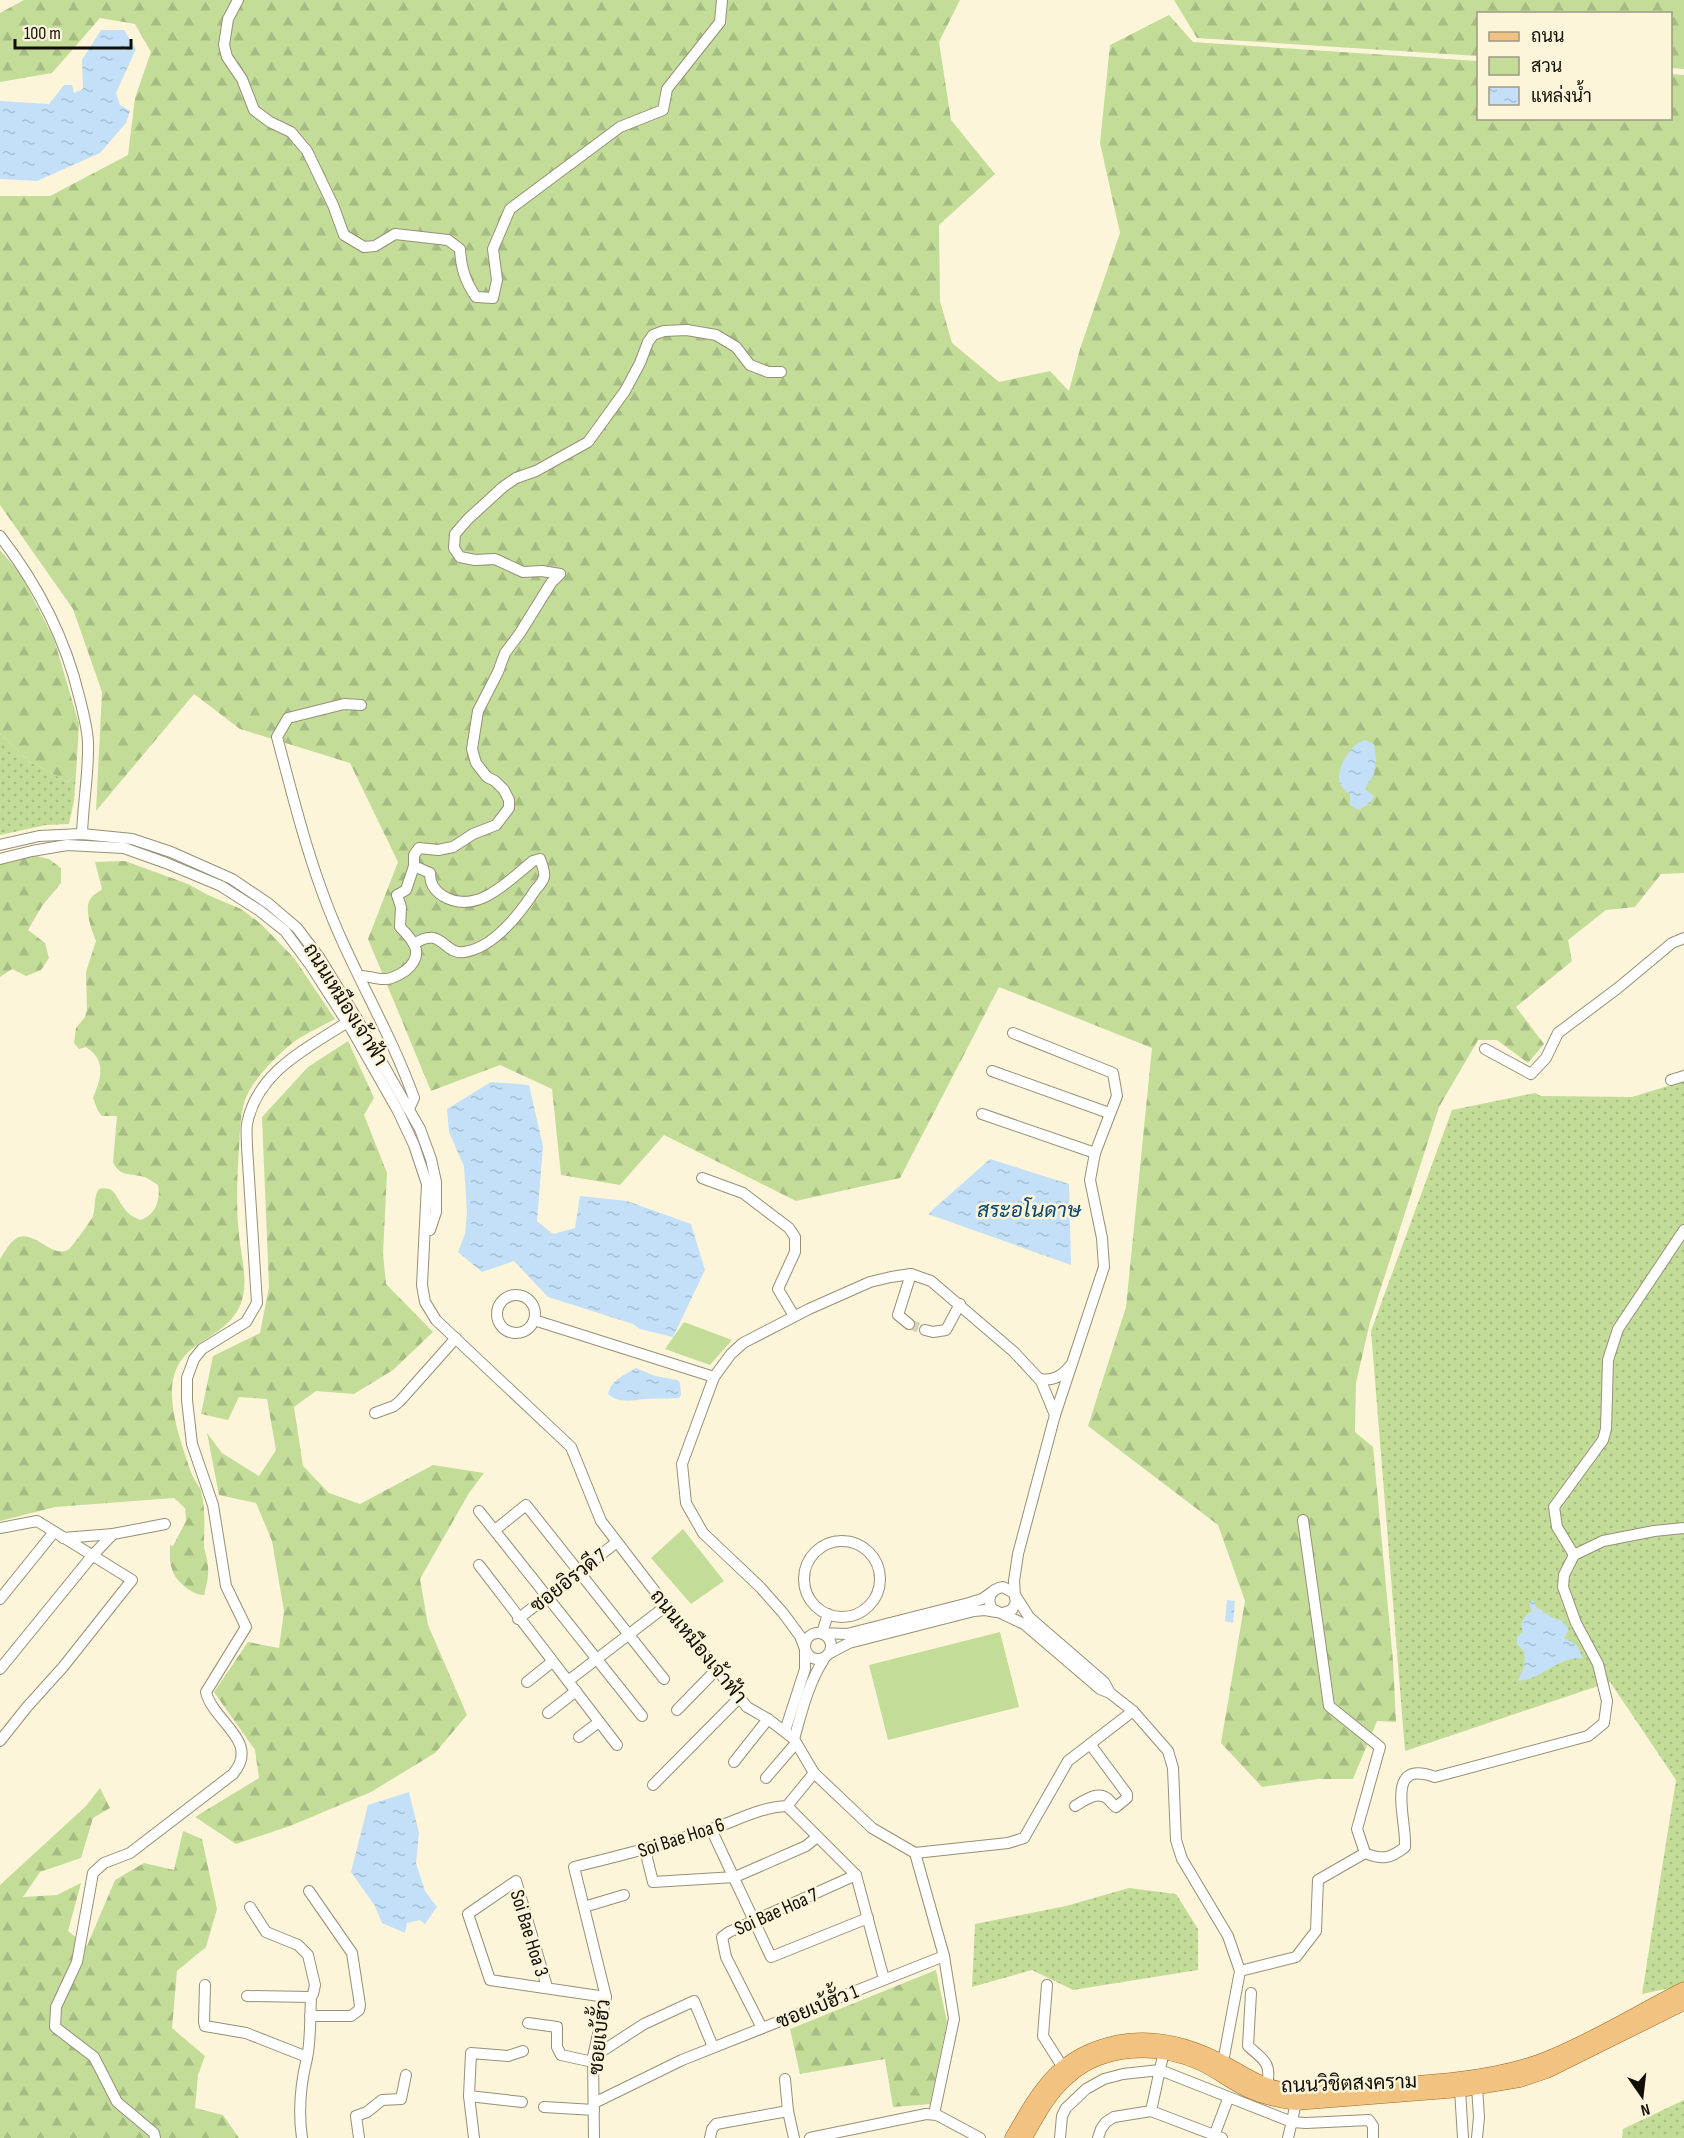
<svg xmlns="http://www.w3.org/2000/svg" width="1684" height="2138" font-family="'Sofia Sans Condensed',Sarabun,sans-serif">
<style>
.green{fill:url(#green-dots)}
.forest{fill:url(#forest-firs)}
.pitch{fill:#c3dd98}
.water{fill:url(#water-ripples)}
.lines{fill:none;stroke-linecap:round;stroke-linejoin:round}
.minor-tunnel{stroke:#d9d2ba;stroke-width:10;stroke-dasharray:10 5;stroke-linecap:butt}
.minor-casing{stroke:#969077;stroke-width:12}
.major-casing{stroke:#9e681f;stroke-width:15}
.minor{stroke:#fff;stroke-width:10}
.major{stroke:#f2c281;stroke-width:14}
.labels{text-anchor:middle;stroke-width:5;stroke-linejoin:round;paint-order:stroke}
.street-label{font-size:20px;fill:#100e06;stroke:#fcf5da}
.water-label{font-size:21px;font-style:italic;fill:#08456b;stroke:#fcf5da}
</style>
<defs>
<pattern id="green-dots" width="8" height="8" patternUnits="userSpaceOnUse" patternTransform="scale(1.5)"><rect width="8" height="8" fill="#c3dd98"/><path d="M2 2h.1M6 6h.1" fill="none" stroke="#a6bc82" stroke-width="1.8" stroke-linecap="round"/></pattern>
<pattern id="forest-firs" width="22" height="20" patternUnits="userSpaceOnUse" patternTransform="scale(1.5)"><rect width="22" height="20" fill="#c3dd98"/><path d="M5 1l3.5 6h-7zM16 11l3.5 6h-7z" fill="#a6bc82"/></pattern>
<pattern id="water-ripples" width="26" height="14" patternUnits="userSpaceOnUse" patternTransform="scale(1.5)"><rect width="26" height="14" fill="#c3e0f8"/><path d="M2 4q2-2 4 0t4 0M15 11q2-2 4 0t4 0" fill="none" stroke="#a6bfd3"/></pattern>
</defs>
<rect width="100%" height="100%" fill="#fcf5da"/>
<g class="green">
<polygon points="0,733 28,761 68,782 76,774 74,801 69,824 46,825 0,835"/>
<polygon points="1684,1081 1684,1985 1642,1994 1676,1780 1610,1682 1405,1751 1371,1331 1452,1110 1535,1093 1541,1096 1632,1097"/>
<polygon points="1129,1888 1176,1894 1198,1929 1198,1970 1073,1990 1032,1970 972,1987 975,1924 1066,1906"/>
<polygon points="1684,2100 1684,2138 1622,2138 1623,2129"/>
</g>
<g class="forest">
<polygon points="24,0 960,0 939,42 951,120 995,174 939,225 940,301 952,343 999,382 1050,371 1069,391 1080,349 1120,233 1100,143 1110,45 1169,15 1193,42 1478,61 1478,118 1670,118 1671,74 1684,75 1684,873 1661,874 1635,907 1606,910 1568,940 1572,961 1516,1007 1544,1044 1528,1063 1497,1040 1478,1040 1439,1107 1370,1322 1356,1383 1355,1432 1373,1447 1393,1661 1396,1722 1377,1721 1353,1779 1318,1779 1262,1787 1221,1743 1245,1601 1218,1525 1088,1426 1126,1307 1152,1048 999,987 900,1178 796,1201 664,1135 620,1185 561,1175 552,1089 500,1065 431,1091 368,939 398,862 350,763 240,729 194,694 96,811 102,692 73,609 0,505 0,196 50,196 128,155 135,98 151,52 135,24 100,18 52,73 0,82 0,13"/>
<polygon points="1174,0 1684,0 1684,69 1671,68 1670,14 1478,14 1478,56 1197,38"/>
<polygon points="0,550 20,573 54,639 79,724 76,774 68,782 28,761 0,733"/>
<polygon points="36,856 49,859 61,868 61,883 42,906 28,930 45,943 49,958 41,970 26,976 12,969 0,977 0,863"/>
<path d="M 125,861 L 188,884 L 208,895 L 241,909 L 260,923 L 294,958 L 335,1019 C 322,1026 307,1033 295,1041 C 278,1054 252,1080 245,1100 C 240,1115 240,1133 239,1149 C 237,1178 236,1206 239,1235 C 241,1255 249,1284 241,1303 C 225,1345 170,1337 172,1397 C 173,1421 183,1449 191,1472 C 193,1479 199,1485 201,1491 C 206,1509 204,1528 204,1546 C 205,1553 208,1560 208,1568 C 209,1577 206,1586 204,1595 C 192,1595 175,1581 172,1569 C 169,1562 170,1553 170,1545 L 173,1546 L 186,1521 L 185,1508 L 174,1498 L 55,1507 L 0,1521 L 0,1259 C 4,1253 8,1245 14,1240 C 32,1225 52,1261 69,1249 C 73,1246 92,1219 93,1216 C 96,1206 93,1198 99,1189 C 115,1185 116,1198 124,1208 C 128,1214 133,1217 140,1220 C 155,1216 161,1200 158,1185 C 153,1182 148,1178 144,1177 C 130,1173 119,1177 113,1162 L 117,1116 L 102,1116 L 98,1111 L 93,1098 C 101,1078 107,1061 86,1047 L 79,1049 L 74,1043 L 76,1028 L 85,1017 L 87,1010 L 86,972 L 96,941 C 92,932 83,907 91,898 C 93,895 99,892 102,889 L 95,862 Z"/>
<polygon points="348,1041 374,1098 364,1115 387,1173 383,1254 386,1284 433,1332 393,1370 354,1394 316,1391 294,1407 303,1466 329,1493 360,1504 433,1465 484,1473 469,1493 420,1579 428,1625 467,1715 435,1753 371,1792 290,1826 236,1844 195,1817 259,1778 255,1750 214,1692 248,1642 279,1648 284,1611 272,1541 256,1503 219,1495 207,1433 222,1453 259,1476 276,1450 267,1399 239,1397 228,1420 201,1414 213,1356 260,1333 269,1287 262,1117 308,1067"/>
<polygon points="100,1788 110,1808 93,1818 81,1858 40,1872 23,1897 57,1895 81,1883 68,1931 87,1946 115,1880 144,1863 174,1870 183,1831 202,1839 217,1909 206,1947 177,1971 172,2028 205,2056 198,2075 195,2108 223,2115 239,2138 0,2138 0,1885 86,1806"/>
<polygon points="936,1970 947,2022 930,2104 893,2107 885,2059 800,2074 790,2029"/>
</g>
<g class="pitch">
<polygon points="684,1322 732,1340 710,1365 665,1349"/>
<polygon points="683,1529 724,1581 691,1604 651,1558"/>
<polygon points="1000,1632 1019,1707 888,1740 869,1665"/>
</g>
<g class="water">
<polygon points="101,30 124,30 136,49 116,93 120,105 130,111 126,123 100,153 37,181 0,179 0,101 49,104 64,85 72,85 74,93 83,89 82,60"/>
<path d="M 1365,740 L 1374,744 L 1376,759 L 1374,774 L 1365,789 L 1374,796 L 1371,802 L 1359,810 L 1350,805 L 1350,795 C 1345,790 1339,786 1339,779 C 1338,765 1352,743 1365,740 Z"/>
<polygon points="491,1082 529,1085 543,1146 537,1221 553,1234 575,1228 580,1196 627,1201 691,1224 705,1270 673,1337 640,1329 633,1324 548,1297 514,1261 482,1272 458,1252 465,1234 467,1213 464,1166 449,1132 447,1109"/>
<polygon points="990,1159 1069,1184 1071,1265 928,1214"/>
<path d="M 636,1368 L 655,1376 L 677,1380 L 680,1383 L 681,1395 L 679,1398 C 668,1399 656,1398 645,1399 C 631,1400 620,1404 608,1394 C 611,1380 625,1375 636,1368 Z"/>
<polygon points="1227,1600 1235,1601 1233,1623 1225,1621"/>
<path d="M 1529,1601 L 1534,1601 L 1536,1607 L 1553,1618 L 1563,1621 L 1569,1630 L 1564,1638 L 1576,1644 L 1583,1658 C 1559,1656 1542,1679 1518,1681 L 1524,1667 L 1525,1653 L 1517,1644 L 1517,1637 L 1523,1632 L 1521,1624 L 1526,1615 L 1532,1612 Z"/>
<polygon points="409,1792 419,1833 416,1863 425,1891 437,1907 425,1924 420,1920 407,1923 405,1933 382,1923 375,1906 351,1872 368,1805"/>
</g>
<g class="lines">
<polyline class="minor-tunnel" points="909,1324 925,1330"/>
<g class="minor-casing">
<g id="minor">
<path d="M 238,0 L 228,19 L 224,45 L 227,57 L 242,79 L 254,110 L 270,122 L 291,132 L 307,151 L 333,205 L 344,235 L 364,247 L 375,246 L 395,234 L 448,240 L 460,249 C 461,268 465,281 476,297 L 493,298 L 497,280 L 493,249 L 510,209 L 620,127 L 663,110 L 667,89 L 720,22 L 722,0"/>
<path d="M 0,536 C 37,584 65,637 79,696 C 83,711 87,726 88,742 C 89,772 83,803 82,834"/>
<polyline points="560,574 542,571 523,572 495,559 475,560 460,557 454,548 455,534 468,519 503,487 516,478 536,471 588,442 625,391 640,363 648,342 653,335 664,331 687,330 716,335 736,347 750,365 768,372 781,372"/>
<path d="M 361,705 L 344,704 L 288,718 L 277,737 C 291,789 304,843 323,894 C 348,964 389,1028 414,1098 L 409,1109"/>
<polyline points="0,845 39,836 82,834 132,839 171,852 232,879 269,904 297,928 319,957 357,1019 420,1129 431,1159 436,1182 436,1212 430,1230"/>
<polyline points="0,859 32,851 67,845 124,848 166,863 221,886 260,911 285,931 311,966 352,1030 398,1111 414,1145 427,1184 422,1285 425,1302 436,1320 571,1447 601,1521 670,1611 747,1707 768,1719 794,1739 814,1773 872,1828 915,1853 1008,1843 1024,1838 1068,1761 1133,1711 1168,1751 1173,1768 1176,1840 1182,1859 1228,1936 1240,1971 1223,2062 1219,2069"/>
<path d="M 414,866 L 430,873 C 430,884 434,890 443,896 C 477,916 508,881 533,861 L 540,859 C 542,864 545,871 544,877 C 543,881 539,886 536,889 C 521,912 494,948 464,952 C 443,955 442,925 414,944"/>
<path d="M 359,976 C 367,975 374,979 383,979 C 391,980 399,975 405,971 C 425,955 415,942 400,927 L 401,907 L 397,895 L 406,890 L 414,866 L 414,855 L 419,848 L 438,850 L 453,847 L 473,834 L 496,825 L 509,808 L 509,800 L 504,790 L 495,781 L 487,777 L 476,763 L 472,749 L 478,711 L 498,672 L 505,653 L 520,633 L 551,583 L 560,574"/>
<polyline points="1013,1033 1113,1073 1117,1096 1095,1153 1090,1180 1102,1238 1104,1267 1055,1415"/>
<polyline points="1485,1049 1531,1074 1546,1058 1558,1033 1618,988 1672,943 1684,938"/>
<polyline points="992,1071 1109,1113"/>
<polyline points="1671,1080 1684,1076"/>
<polyline points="982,1114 1095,1153"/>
<polyline points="702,1178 743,1193 789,1228 795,1237 795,1252 778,1289 794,1316"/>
<circle cx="516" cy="1314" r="19"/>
<polyline points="534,1320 714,1377"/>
<polyline points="909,1324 898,1315 911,1274"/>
<polyline points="925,1330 933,1332 946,1330 960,1304"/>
<path d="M 1039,1379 C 1053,1381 1061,1377 1070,1366"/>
<polyline points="375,1413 394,1406 400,1401 456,1338"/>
<polyline points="479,1511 642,1716"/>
<polyline points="1303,1520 1329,1706 1380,1747 1357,1829 1365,1853"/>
<polyline points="0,1528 37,1521 132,1580 63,1667 27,1707 0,1741"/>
<polyline points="495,1530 526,1505 664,1679"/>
<polyline points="63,1538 113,1534 165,1524"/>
<circle cx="842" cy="1579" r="38"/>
<polyline points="1574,1555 1557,1527 1554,1507 1603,1440 1606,1429 1608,1360 1618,1329 1684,1230"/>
<polyline points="479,1565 617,1745"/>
<polyline points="0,1599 54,1532"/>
<path d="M 1003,1613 L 1012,1610 L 1016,1602 L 1014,1593 L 1003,1587 C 991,1589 986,1598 992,1609 L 1024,1624 L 1100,1689 L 1110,1693 L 1133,1711"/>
<polyline points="828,1614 822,1633 847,1634 969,1603 982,1599 992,1592"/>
<polyline points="518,1619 617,1542"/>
<circle cx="818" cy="1646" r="13"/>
<polyline points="830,1653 849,1643 974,1611 985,1610 996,1612"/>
<polyline points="0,1669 92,1556 113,1534"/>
<polyline points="568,1681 666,1606"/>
<polyline points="527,1682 552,1662"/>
<polyline points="677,1710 717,1669"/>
<polyline points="548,1713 576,1691"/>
<polyline points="785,1731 805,1669 805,1649 800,1636 783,1613 760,1587 703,1533 686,1503 682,1464 714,1377 731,1354 743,1343 809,1309 870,1282 891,1277 911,1274 931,1281 1014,1352 1041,1381 1055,1415 1018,1554 1014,1581 1015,1595 1029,1617 1104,1682 1110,1693"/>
<polyline points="579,1737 599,1722"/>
<path d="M 794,1739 C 802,1711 808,1684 824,1659"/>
<polyline points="734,1762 768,1719"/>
<polyline points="766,1778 796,1743"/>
<polyline points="653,1785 739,1698"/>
<polyline points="787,1806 856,1875 884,1979"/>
<polyline points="787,1806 814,1773"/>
<path d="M 1075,1806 C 1085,1800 1098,1790 1108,1799 C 1111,1802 1113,1805 1116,1807 L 1127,1798 L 1127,1794 L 1090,1744"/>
<polyline points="711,1829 771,1957 868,1918"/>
<polyline points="645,1850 653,1882 735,1877 806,1846 817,1837"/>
<polyline points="309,1891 352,1953 360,2005 359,2010 351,2016 310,2016"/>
<polyline points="250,1907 266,1932 298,1945 308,1955 315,1985 313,1994 311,1997"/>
<polyline points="584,1907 624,1895"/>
<path d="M 1240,1971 L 1296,1957 L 1316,1931 L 1318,1880 L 1365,1853 C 1382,1860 1390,1859 1405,1847 C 1407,1819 1383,1758 1435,1777 L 1588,1736 L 1604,1723 L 1607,1701 L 1598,1664 L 1576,1623 L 1563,1587 L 1564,1575 L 1574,1555 L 1603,1541 L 1654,1531 L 1684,1528"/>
<polyline points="205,1985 204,2022 205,2026 246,2033 307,2057"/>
<polyline points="1047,1985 1043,2036 1062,2066"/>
<polyline points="547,1987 516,1881 468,1914 490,1980 606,1997"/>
<path d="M 1251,1993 L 1248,2046 C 1263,2059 1272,2063 1267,2085"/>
<path d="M 247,1996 L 311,1997 C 310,2016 311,2039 307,2058 C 300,2086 298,2110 302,2138"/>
<polyline points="528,2023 557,2027 557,2047 561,2055 593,2062"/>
<polyline points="762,2028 726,1957 722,1937 729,1932 856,1875"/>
<polyline points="593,2057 644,2024 694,2001 713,2047"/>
<polyline points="785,2079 788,2111 794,2138"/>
<polyline points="1477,2087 1479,2117 1477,2138"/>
<polyline points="1460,2090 1463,2138"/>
<polyline points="469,2096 522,2102"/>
<polyline points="594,2103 682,2060 944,1956 915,1853"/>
<polyline points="544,2107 594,2110"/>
<polyline points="1151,2111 1164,2051"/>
<polyline points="934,2114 954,2019 944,1956"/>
<polyline points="1214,2136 1228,2099"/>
<path d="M 155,2138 L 154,2133 L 117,2102 L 94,2057 L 55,2027 L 56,2007 L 77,1962 L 93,1873 L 104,1863 L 130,1853 L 233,1774 C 261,1741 213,1722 206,1692 L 246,1627 L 226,1586 L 213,1505 L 192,1444 L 187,1400 L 187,1378 L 194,1359 L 202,1349 L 246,1322 L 257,1303 L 247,1147 C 247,1140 246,1131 247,1124 C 257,1072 306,1049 346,1023 L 357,1019"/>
<polyline points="359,2138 356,2116 367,2112 382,2100 401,2099 406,2075"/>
<polyline points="474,2138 469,2096 471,2053 508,2056 523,2051"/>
<path d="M 594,2138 L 593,2057 L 606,1997 L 574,1867 C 619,1856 664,1845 708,1830 C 735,1822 759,1807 787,1806"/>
<polyline points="710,2138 712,2129 716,2124 788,2111"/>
<polyline points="810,2138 926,2114 937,2115 980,2138"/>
<polyline points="1060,2138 1062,2116 1066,2108 1086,2089 1104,2079 1123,2074 1160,2070 1292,2122 1306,2123 1369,2120 1373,2126 1373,2138"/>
<polyline points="1098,2138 1101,2129 1106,2122 1114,2117 1151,2111 1222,2138"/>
<polyline points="1288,2138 1296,2103"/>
</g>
</g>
<g class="major-casing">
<g id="major">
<path d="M 1012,2138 C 1040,2089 1059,2054 1119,2042 C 1157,2035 1194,2046 1228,2065 C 1244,2074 1262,2086 1281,2089 C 1302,2091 1324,2087 1345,2087 C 1407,2084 1488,2082 1546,2059 C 1594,2040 1638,2012 1684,1989"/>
<path d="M 1025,2138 C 1037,2116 1048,2095 1067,2078 C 1102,2045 1158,2044 1200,2063 C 1218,2071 1234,2085 1252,2092 C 1266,2098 1281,2101 1296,2103 L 1460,2090 L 1520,2080 L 1547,2071 L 1684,2003"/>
</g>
</g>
<use href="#minor" class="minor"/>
<use href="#major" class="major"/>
</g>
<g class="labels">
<g class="street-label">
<text transform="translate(346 1004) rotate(58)" y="7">ถนนเหมืองเจ้าฟ้า</text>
<text transform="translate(568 1580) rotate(-38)" y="7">ซอยอิรวดี 7</text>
<text transform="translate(699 1646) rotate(51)" y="7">ถนนเหมืองเจ้าฟ้า</text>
<text transform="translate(681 1837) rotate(-18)" y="7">Soi Bae Hoa 6</text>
<text transform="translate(776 1911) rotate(-24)" y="7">Soi Bae Hoa 7</text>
<text transform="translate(530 1933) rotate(73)" y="7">Soi Bae Hoa 3</text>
<text transform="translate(817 2006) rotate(-22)" y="7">ซอยเบ้ฮั้ว 1</text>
<text transform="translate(599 2037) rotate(-84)" y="7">ซอยเบ้ฮั้ว</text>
<text transform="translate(1349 2083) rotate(-2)" y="7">ถนนวิชิตสงคราม</text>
</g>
<g class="water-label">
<text x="1029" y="1217">สระอโนดาษ</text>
</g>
</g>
<rect x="1477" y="12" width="195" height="108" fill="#fcf5da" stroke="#9e9985" stroke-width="1.5"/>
<rect x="1489" y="32" width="30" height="9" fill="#f2c281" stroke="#9e9985" stroke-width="1.5"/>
<text x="1531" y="42" font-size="18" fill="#100e06">ถนน</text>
<rect x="1489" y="57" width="30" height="18" fill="#c3dd98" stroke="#9e9985" stroke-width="1.5"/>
<text x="1531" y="72" font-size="18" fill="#100e06">สวน</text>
<rect x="1489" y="87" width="30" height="18" fill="url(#water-ripples)" stroke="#9e9985" stroke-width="1.5"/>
<text x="1531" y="102" font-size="18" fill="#100e06">แหล่งน้ำ</text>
<g transform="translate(1642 2096) rotate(166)" stroke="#fcf5da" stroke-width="4.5" paint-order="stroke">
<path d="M0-4.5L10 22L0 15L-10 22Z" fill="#100e06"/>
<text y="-9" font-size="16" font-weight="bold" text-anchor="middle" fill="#100e06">N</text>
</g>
<path d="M15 39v9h116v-9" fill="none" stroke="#100e06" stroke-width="3"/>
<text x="24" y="39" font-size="18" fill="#100e06" stroke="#fcf5da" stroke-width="4.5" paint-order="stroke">100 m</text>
</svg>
